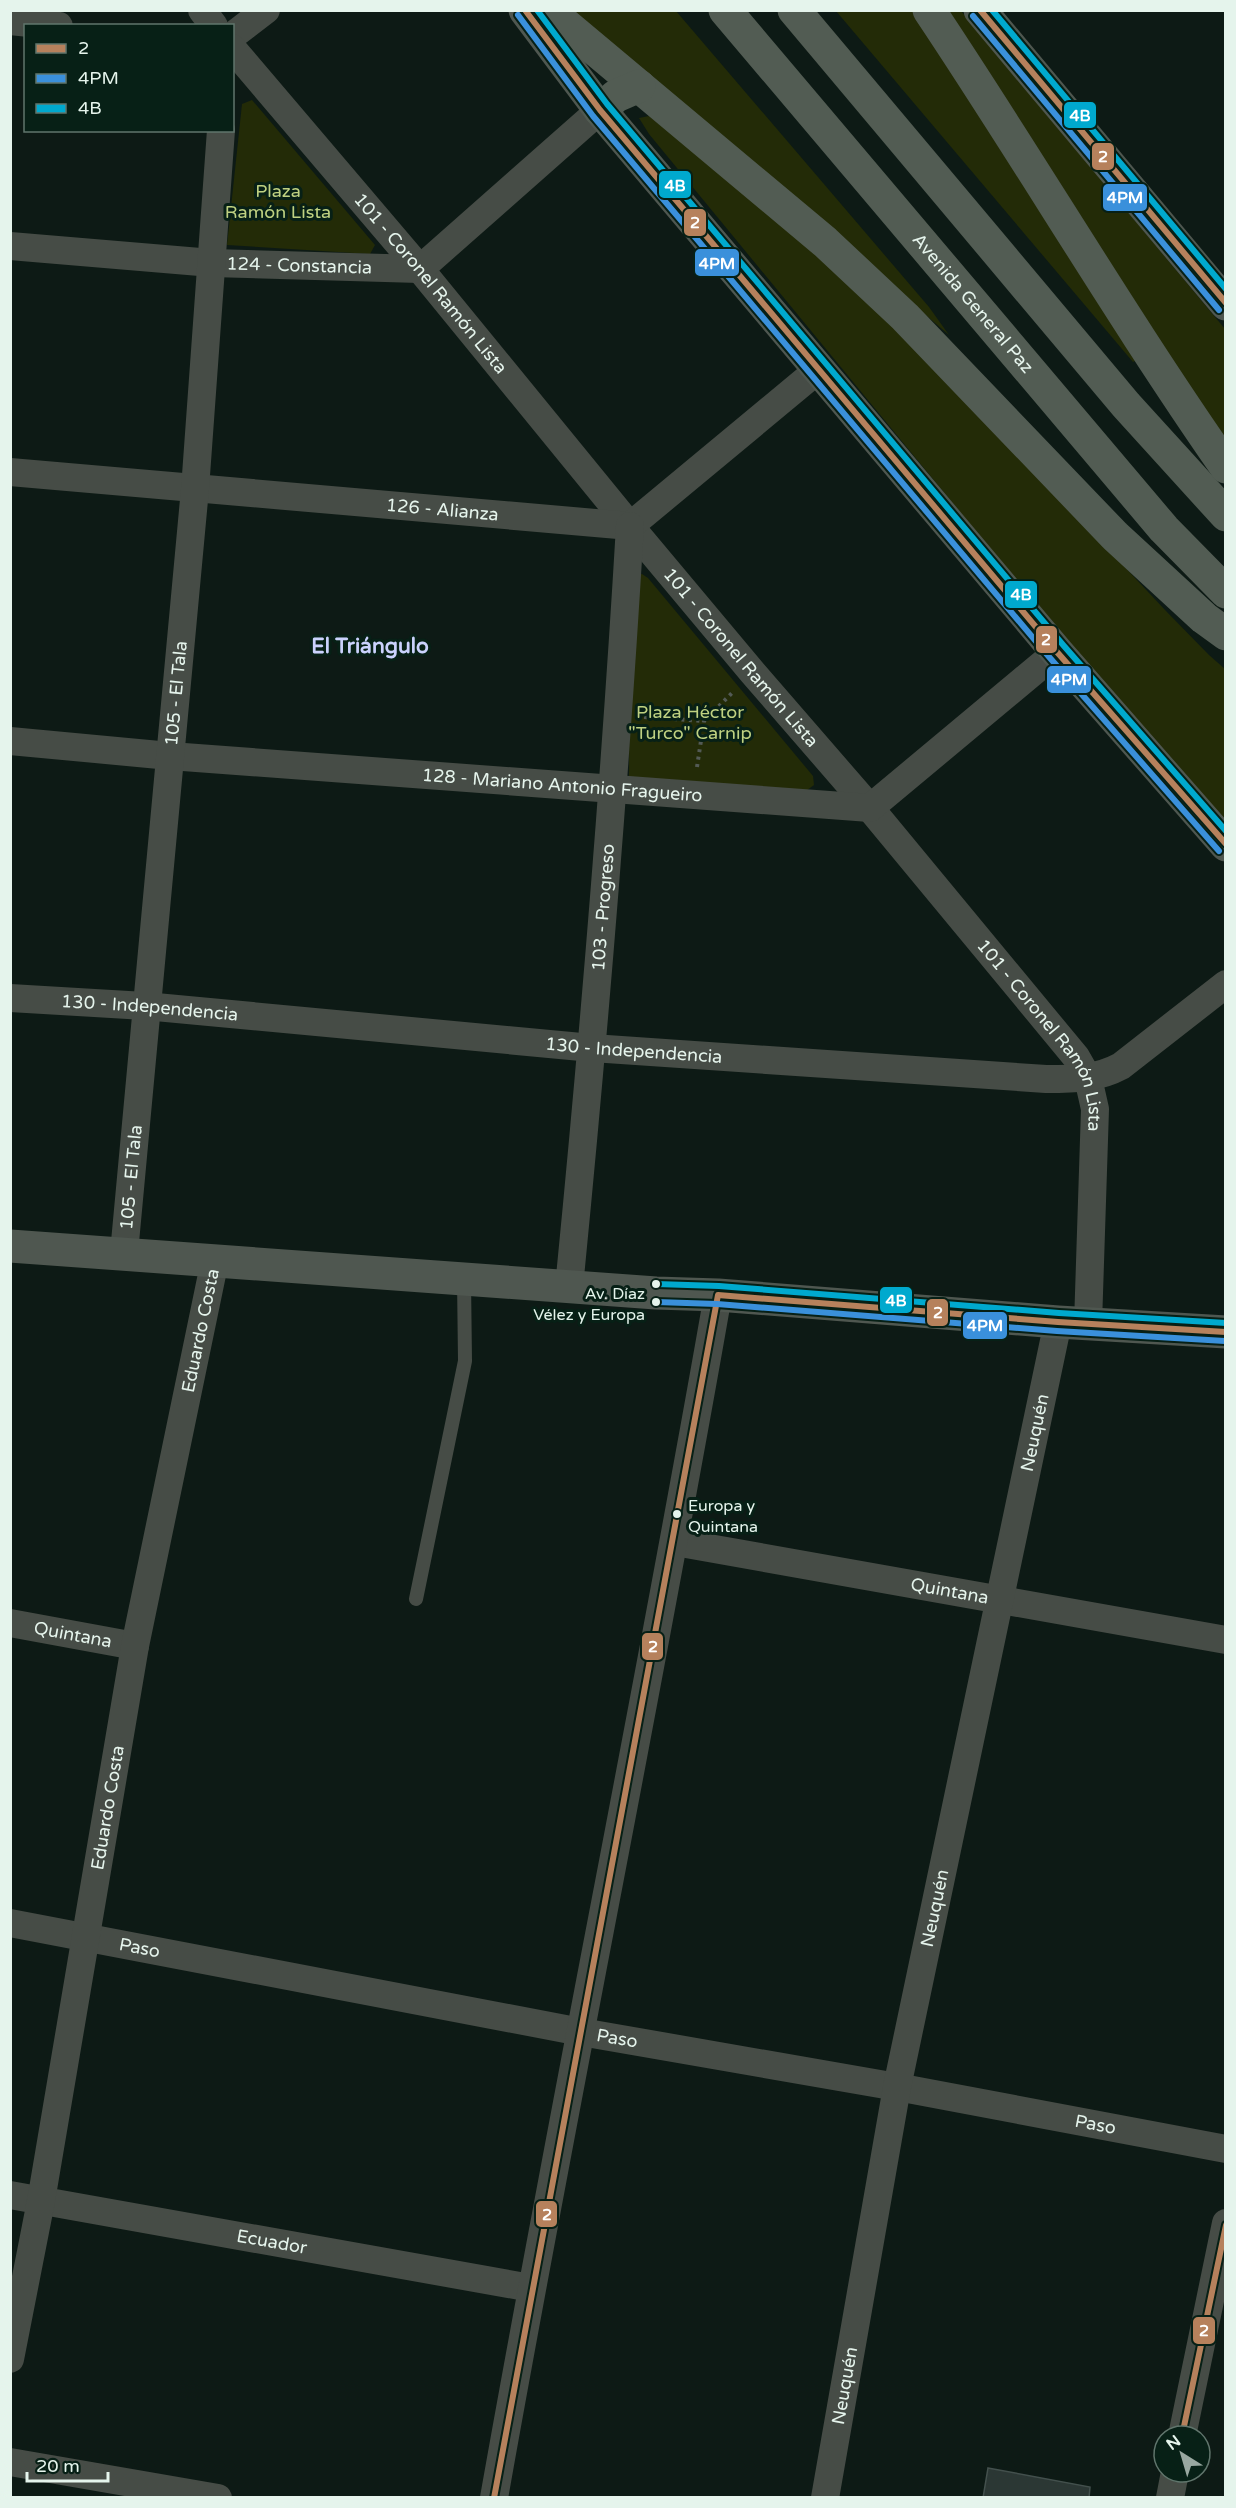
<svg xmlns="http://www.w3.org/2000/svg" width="1236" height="2508" font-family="'Varela Round',sans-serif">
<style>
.green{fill:#232b07}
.building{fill:#2b3734;stroke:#43504d;stroke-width:1.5}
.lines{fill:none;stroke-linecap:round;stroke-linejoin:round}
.path{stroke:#535a55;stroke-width:4;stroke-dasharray:3 4.5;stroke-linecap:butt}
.lane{stroke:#464c46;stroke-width:14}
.street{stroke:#464c46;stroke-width:28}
.secondary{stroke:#4f5750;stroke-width:33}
.highway{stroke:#525c53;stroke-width:33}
.bus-1-casing{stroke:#072016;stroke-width:10}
.bus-2-casing{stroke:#072016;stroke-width:10}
.bus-3-casing{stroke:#072016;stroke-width:10}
.bus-1{stroke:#b6815c;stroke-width:6}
.bus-2{stroke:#3a90db;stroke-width:6}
.bus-3{stroke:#00a9ce;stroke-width:6}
.bus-dot{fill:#e5f4ec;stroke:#072016;stroke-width:2}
.labels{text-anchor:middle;stroke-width:6;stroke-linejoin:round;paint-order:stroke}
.bus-label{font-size:16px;fill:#e5f4ec;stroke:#072016;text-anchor:end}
.park-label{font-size:18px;fill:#bfd181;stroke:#072016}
.street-label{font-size:18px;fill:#e5f4ec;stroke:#072016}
.quarter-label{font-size:21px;font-weight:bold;fill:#cbd2fd;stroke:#072016}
.line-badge{stroke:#072016;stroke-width:2}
.badge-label{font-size:16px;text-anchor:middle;font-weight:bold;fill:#fff}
</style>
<rect width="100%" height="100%" fill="#0d1a15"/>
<g class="green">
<polygon points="570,11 676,11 929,307 949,335"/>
<polygon points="836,11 914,11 1137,360 1133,362"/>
<polygon points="946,11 961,11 1225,329 1225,442"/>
<polygon points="252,100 375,245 370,254 227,245 242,104"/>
<polygon points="649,116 795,233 904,332 1166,611 1209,655 1225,669 1225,831 1109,693 649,134 639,118"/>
<polygon points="642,574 648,578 813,776 814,785 806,791 629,779 630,585 636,575"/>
</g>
<polygon class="building" points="988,2468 1090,2487 1089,2498 983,2498"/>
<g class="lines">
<g class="path">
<polyline points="644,717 704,721"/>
<polyline points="697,767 704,721 733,692"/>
</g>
<polyline class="lane" points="416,1599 465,1361 464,1279"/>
<g class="street">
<polyline points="202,10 214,26"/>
<polyline points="10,21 59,26"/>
<polyline points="232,36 266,10"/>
<path id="s1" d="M 232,48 L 420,269 L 630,526 L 753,673 L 870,808 L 1076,1057 L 1088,1078 L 1095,1109 L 1088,1324"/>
<path id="s2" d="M 10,246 L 212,263 L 420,269 L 600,110"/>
<path id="s3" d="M 10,472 L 630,526 L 819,369"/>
<path id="s4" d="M 10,741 L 170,756 L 870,808 L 1057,652"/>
<path id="s5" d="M 10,998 L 145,1006 L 592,1048 L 1046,1079 C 1074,1079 1097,1079 1121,1066 L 1226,984"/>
<path id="s6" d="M 124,1253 L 195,489 L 221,130"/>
<path id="s7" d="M 569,1287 C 594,1034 615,780 630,526"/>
<path id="s8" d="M 675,1542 L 1226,1640"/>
<path id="s9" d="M 10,1623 L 135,1646"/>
<path id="s10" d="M 10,1923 L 581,2032 L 897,2087 L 1226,2149"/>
<path id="s11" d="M 10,2195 L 531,2288"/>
<path id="s12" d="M 10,2359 L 41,2201 L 135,1646 L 215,1260"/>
<polyline points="1182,2436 1226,2223"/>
<polyline points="10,2462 218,2498"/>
<path d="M 494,2498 C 565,2096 648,1697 718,1295"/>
<path id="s13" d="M 825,2498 L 897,2087 L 1058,1322"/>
<polyline points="1170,2498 1175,2472"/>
</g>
<g class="secondary">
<polyline points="525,10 600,110 1057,652 1226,845"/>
<polyline points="980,10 1226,304"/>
<polyline points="10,1246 656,1293 718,1295 1058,1322 1226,1332"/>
</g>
<g class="highway">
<polyline points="548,10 825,242 905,317 1115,536 1204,618 1226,634"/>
<path id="s14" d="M 725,10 L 1164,529 L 1226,592"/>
<polyline points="794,10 1126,405 1226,515"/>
<path d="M 929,10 C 1030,161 1122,318 1226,467"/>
<polyline points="600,110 616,96 639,86"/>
</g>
<g class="bus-1-casing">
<g id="bus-1">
<polyline points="525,10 600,110 1057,652 1226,844"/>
<polyline points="980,10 1226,303"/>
<polyline points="1182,2436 1226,2225"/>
<polyline points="494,2498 718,1295 1058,1322 1226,1332"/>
</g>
</g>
<g class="bus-2-casing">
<g id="bus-2">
<polyline points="518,15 593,116 1050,658 1219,851"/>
<polyline points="973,16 1219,310"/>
<polyline points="656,1302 717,1304 1057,1331 1225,1341"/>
</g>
</g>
<g class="bus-3-casing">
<g id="bus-3">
<polyline points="537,10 607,104 1064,646 1226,831"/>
<polyline points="992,10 1226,289"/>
<polyline points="656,1284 719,1286 1059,1313 1226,1323"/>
</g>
</g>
<use href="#bus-1" class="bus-1"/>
<use href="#bus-2" class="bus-2"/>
<use href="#bus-3" class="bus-3"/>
</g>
<g class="bus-dot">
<circle cx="656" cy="1284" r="5"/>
<circle cx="656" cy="1302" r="5"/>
<circle cx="677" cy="1514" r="5"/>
</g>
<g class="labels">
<g class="bus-label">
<text x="645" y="1299">Av. Díaz<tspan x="645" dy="21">Vélez y Europa</tspan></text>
<text x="688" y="1511" text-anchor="start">Europa y<tspan x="688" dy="21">Quintana</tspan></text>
</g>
<g class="park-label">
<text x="278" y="197">Plaza<tspan x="278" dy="21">Ramón Lista</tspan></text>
<text x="690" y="718">Plaza Héctor<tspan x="690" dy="21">"Turco" Carnip</tspan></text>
</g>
<g class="street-label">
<text dy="6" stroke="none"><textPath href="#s2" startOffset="290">124 - Constancia</textPath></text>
<text dy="6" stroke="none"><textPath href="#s1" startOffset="308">101 - Coronel Ramón Lista</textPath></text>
<text dy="6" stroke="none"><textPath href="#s14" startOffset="384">Avenida General Paz</textPath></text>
<text dy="6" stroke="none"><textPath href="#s3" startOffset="434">126 - Alianza</textPath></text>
<text dy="6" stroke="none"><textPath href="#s1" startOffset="794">101 - Coronel Ramón Lista</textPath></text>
<text dy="6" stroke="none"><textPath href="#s6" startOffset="562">105 - El Tala</textPath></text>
<text dy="6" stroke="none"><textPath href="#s4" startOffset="554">128 - Mariano Antonio Fragueiro</textPath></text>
<text dy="6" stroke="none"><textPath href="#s7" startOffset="381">103 - Progreso</textPath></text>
<text dy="6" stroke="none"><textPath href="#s5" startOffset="140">130 - Independencia</textPath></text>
<text dy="6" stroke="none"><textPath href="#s1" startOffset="1280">101 - Coronel Ramón Lista</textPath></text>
<text dy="6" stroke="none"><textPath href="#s5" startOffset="626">130 - Independencia</textPath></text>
<text dy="6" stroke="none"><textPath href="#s6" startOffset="76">105 - El Tala</textPath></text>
<text dy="6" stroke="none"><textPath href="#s12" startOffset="1046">Eduardo Costa</textPath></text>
<text dy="6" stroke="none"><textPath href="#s13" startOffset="1086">Neuquén</textPath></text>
<text dy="6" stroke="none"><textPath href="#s8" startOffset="279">Quintana</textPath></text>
<text dy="6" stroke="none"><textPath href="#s9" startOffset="64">Quintana</textPath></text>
<text dy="6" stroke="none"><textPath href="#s12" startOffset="560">Eduardo Costa</textPath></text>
<text dy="6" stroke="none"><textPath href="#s13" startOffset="600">Neuquén</textPath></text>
<text dy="6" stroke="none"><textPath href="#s10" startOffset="132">Paso</textPath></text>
<text dy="6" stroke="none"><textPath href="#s10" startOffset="618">Paso</textPath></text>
<text dy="6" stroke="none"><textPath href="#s10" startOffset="1104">Paso</textPath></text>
<text dy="6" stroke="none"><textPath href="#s11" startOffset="266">Ecuador</textPath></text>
<text dy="6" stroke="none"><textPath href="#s13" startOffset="114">Neuquén</textPath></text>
</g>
<g class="quarter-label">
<text x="370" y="653">El Triángulo</text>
</g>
</g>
<g class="line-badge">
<rect x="1063" y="101" width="34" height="28" rx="6" fill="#00a9ce"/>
<rect x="1091" y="142" width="24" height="29" rx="6" fill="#b6815c"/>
<rect x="658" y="170" width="34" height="29" rx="6" fill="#00a9ce"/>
<rect x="1102" y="183" width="46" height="29" rx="6" fill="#3a90db"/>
<rect x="683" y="208" width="24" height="29" rx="6" fill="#b6815c"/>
<rect x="694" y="248" width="46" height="29" rx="6" fill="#3a90db"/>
<rect x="1004" y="580" width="34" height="29" rx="6" fill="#00a9ce"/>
<rect x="1035" y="625" width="23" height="29" rx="6" fill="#b6815c"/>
<rect x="1046" y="665" width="46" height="29" rx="6" fill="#3a90db"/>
<rect x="879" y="1286" width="34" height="28" rx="6" fill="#00a9ce"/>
<rect x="926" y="1298" width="23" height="29" rx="6" fill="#b6815c"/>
<rect x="962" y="1311" width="46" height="29" rx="6" fill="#3a90db"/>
<rect x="641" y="1632" width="23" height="29" rx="6" fill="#b6815c"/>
<rect x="535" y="2200" width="23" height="28" rx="6" fill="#b6815c"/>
<rect x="1192" y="2316" width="24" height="29" rx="6" fill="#b6815c"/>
</g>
<g class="badge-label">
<text x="1080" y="121">4B</text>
<text x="1103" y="162">2</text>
<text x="675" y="191">4B</text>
<text x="1125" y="203">4PM</text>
<text x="695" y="228">2</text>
<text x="717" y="269">4PM</text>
<text x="1021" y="600">4B</text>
<text x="1046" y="645">2</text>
<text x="1069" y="685">4PM</text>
<text x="896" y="1306">4B</text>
<text x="938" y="1318">2</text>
<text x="985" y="1331">4PM</text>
<text x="653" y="1652">2</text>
<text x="547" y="2220">2</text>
<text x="1204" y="2336">2</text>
</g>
<rect width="1236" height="2508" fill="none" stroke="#e5f4ec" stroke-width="24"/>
<rect x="24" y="24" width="210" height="108" fill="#072016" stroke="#60756c" stroke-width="1.5"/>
<rect x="36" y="44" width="30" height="9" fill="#b6815c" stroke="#60756c" stroke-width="1.5"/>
<text x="78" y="54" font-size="18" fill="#e5f4ec">2</text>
<rect x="36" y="74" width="30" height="9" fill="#3a90db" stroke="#60756c" stroke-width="1.5"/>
<text x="78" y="84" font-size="18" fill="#e5f4ec">4PM</text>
<rect x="36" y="104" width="30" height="9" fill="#00a9ce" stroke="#60756c" stroke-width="1.5"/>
<text x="78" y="114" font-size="18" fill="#e5f4ec">4B</text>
<g transform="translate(1182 2454) rotate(323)"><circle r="28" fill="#072016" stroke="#60756c" stroke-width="1.5"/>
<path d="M0-4.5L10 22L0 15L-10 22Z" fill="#99a8a1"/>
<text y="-9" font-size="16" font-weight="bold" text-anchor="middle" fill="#e5f4ec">N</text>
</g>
<path d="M27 2472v9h81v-9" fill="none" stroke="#e5f4ec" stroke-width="3"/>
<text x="36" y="2472" font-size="18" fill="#e5f4ec" stroke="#072016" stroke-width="4.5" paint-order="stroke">20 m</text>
</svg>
